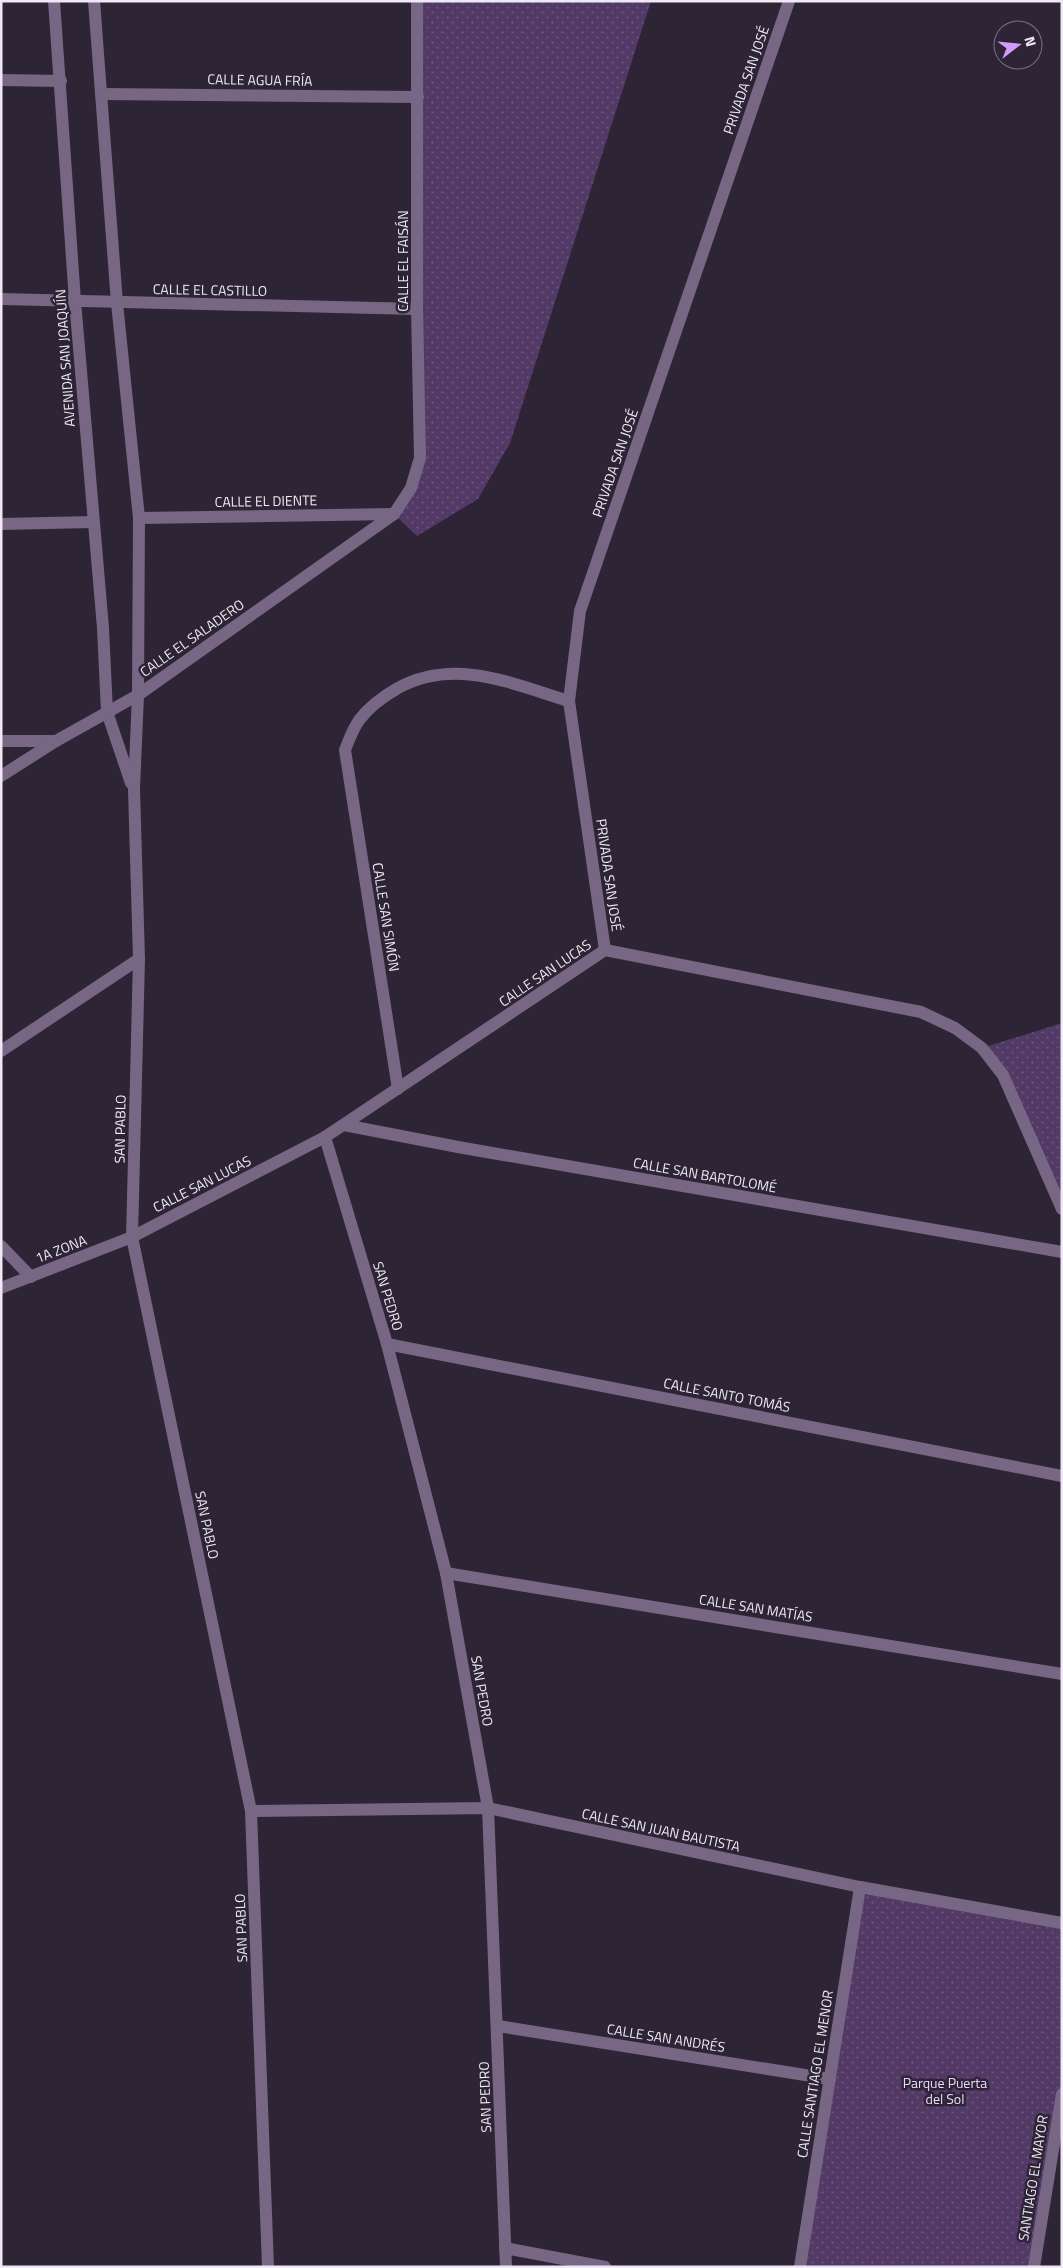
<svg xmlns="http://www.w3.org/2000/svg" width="1063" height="2268" font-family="'Titillium Web',sans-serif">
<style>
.park{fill:url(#park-dots)}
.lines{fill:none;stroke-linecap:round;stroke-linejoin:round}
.street{stroke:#776785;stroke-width:12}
.labels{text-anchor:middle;stroke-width:5;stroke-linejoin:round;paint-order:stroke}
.street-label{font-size:14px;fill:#eee9f4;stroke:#2d2435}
.park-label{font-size:14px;fill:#ecd7ff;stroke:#2d2435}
</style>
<defs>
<pattern id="park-dots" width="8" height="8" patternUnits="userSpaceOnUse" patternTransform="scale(1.25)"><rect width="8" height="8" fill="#523966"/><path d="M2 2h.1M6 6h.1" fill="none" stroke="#6b567c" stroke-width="1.8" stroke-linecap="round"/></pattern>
</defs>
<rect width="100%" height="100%" fill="#2d2435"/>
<g class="park">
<polygon points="417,1 651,1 510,443 478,499 417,536 394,514 420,458"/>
<polygon points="1062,1023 1062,1209 1003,1076 982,1048"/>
<polygon points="860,1887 1062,1923 1062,2094 1034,2267 800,2267"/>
</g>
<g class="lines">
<g class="street">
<polyline points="54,1 75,301 103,628 107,712 131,783"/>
<polyline points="94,1 117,303 139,518 138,695 134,789 139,959 132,1237 251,1811 268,2267"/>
<polyline points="1,80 61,81"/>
<polyline points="101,94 418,97"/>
<polyline points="1,299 417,309"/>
<polyline points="139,518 394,514"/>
<polyline points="1,524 93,522"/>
<polyline points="1,741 56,741"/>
<polyline points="1,776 56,741 138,695 394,514 411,488 420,458 417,309 417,1"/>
<polyline points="605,950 569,701 580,611 789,1"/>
<polyline points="1,1051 139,959"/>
<path d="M 398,1089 L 345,750 C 349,740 353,728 360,719 C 370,706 384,696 398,688 C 456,657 512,684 569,701"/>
<polyline points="344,1125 458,1147 1062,1252"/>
<polyline points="325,1137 387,1344 446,1573 488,1808 506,2267"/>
<polyline points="1,1246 31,1277"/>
<polyline points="1,1288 132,1237 325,1137 605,950 921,1012 955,1028 982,1048 1003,1075 1062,1209"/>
<polyline points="387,1344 1062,1476"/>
<polyline points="446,1573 1062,1674"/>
<polyline points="251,1811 488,1808 860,1887 1062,1923"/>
<polyline points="498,2026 830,2079"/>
<polyline points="505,2248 605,2267"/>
<polyline points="800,2267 860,1887"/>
<polyline points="1034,2267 1062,2094"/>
</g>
</g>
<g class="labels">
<g class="street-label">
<text transform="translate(260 80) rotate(1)" y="5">CALLE AGUA FRÍA</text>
<text transform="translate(746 80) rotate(-71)" y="5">PRIVADA SAN JOSÉ</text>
<text transform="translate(403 261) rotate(-90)" y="5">CALLE EL FAISÁN</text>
<text transform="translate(210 290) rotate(1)" y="5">CALLE EL CASTILLO</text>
<text transform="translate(65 358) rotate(-94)" y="5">AVENIDA SAN JOAQUÍN</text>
<text transform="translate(615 463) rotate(-71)" y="5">PRIVADA SAN JOSÉ</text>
<text transform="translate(266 501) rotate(-1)" y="5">CALLE EL DIENTE</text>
<text transform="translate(192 638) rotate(-35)" y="5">CALLE EL SALADERO</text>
<text transform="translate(609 875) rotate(82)" y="5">PRIVADA SAN JOSÉ</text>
<text transform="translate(386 917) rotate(81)" y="5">CALLE SAN SIMÓN</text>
<text transform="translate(545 973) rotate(-34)" y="5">CALLE SAN LUCAS</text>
<text transform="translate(120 1129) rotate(-89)" y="5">SAN PABLO</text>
<text transform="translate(705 1175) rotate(10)" y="5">CALLE SAN BARTOLOMÉ</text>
<text transform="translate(202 1184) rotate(-27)" y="5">CALLE SAN LUCAS</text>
<text transform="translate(61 1249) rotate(-21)" y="5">1A ZONA</text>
<text transform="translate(388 1296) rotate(73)" y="5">SAN PEDRO</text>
<text transform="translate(727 1395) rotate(11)" y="5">CALLE SANTO TOMÁS</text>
<text transform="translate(207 1525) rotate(78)" y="5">SAN PABLO</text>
<text transform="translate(756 1608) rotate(9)" y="5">CALLE SAN MATÍAS</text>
<text transform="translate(482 1691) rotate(80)" y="5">SAN PEDRO</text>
<text transform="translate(661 1830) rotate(12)" y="5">CALLE SAN JUAN BAUTISTA</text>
<text transform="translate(241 1928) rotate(-92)" y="5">SAN PABLO</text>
<text transform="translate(666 2038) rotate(9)" y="5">CALLE SAN ANDRÉS</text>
<text transform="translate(815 2074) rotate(-81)" y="5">CALLE SANTIAGO EL MENOR</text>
<text transform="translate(485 2097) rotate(-92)" y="5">SAN PEDRO</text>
<text transform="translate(1033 2178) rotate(-81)" y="5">SANTIAGO EL MAYOR</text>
</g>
<g class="park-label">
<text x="945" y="2088">Parque Puerta<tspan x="945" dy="16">del Sol</tspan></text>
</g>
</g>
<rect width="1063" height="2268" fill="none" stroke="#eee9f4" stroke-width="5"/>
<g transform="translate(1018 45) rotate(74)"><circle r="24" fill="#2d2435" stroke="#7a7381"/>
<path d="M0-4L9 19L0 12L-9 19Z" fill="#d29cfd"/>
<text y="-8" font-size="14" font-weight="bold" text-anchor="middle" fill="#eee9f4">N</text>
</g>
</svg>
